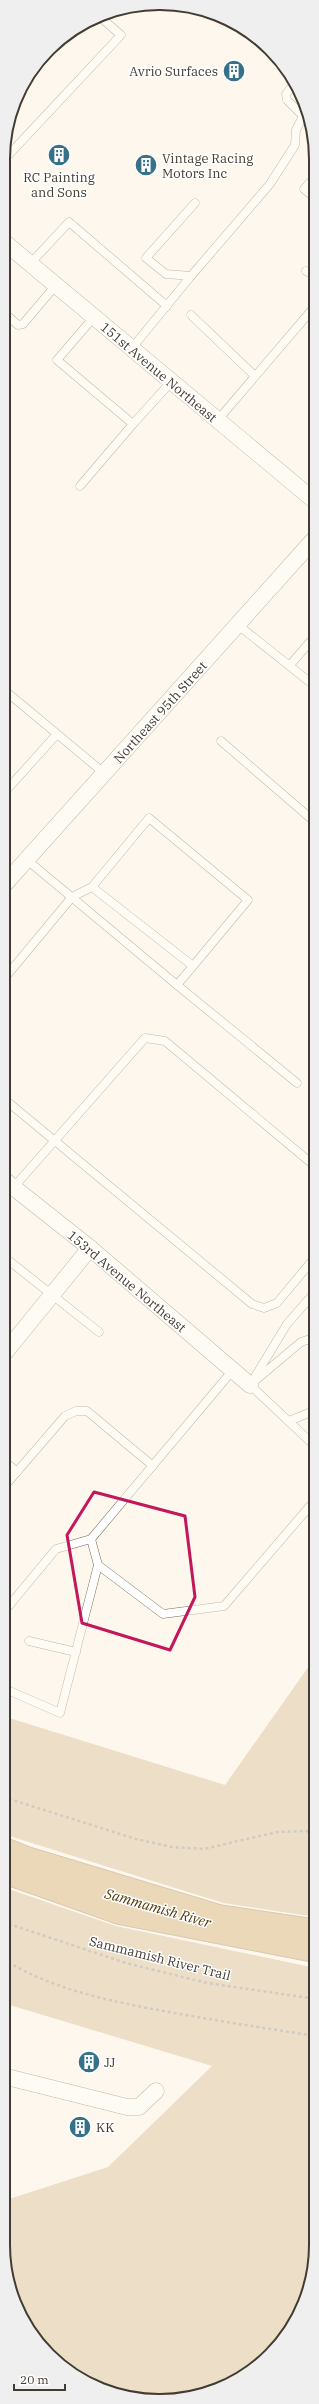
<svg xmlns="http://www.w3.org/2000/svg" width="319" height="2404" font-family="'IBM Plex Serif',serif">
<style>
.green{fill:#dac09a}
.water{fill:#d6b17a;stroke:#aa8e64}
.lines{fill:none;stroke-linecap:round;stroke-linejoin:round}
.lane-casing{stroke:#7b6c55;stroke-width:9}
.street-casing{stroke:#7b6c55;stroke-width:17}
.path{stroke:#9d968c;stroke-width:2.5;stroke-dasharray:3 3;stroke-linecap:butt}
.lane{stroke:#fff;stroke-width:8}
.street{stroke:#fff;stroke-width:16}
.marked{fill:none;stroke:#c2185b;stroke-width:3;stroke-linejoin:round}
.labels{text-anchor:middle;stroke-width:3;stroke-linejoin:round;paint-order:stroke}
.poi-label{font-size:13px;fill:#433c32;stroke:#fff;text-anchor:start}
.street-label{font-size:13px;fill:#433c32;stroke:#fff}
.water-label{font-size:14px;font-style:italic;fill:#51380a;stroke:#fff}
.rim{fill:none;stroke:#433c32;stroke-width:2}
</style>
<rect width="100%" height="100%" fill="#fef7ed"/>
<g class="green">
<polygon points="316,1656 316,1917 223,1903 3,1834 3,1716 225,1785"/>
<polygon points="3,1887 116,1926 316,1968 316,2255 300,2314 263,2362 210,2393 149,2401 99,2389 49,2355 15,2304 3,2244 3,2201 108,2167 212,2066 3,2003"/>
</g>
<polygon class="water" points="3,1836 30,1847 222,1905 316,1919 316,1963 116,1924 3,1884"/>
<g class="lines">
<g class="lane-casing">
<g id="lane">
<polyline points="3,161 121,35 100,17"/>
<polyline points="316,199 304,189 316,176"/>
<polyline points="30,264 69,222 167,306"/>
<polyline points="306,271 316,276"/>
<polyline points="191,276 270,184 295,145 296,130 303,116 287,100 286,94 294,84"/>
<polyline points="3,312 18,325 23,324 56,285"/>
<polyline points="191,315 255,376"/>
<polyline points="94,317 57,360 133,424 171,382"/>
<polyline points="132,348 191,276 166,274 146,258 195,203"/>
<polyline points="217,421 316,305"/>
<polyline points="80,486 133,424"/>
<polyline points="238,625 316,687"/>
<polyline points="290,665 316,635"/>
<polyline points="3,689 104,773"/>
<polyline points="221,741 316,823"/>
<polyline points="3,794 57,734"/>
<polyline points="27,860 177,985"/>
<polyline points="193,966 177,985 297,1083"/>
<polyline points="3,980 72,897 92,887 193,966 248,900 149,818 92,887"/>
<polyline points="3,1098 252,1304 264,1308 277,1303 316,1256"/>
<polyline points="13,1188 145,1038 165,1041 316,1167"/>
<polyline points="3,1256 99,1332"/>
<polyline points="257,1379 301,1342 316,1337"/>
<polyline points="250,1385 287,1324 316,1291"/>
<polyline points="250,1385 316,1447"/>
<polyline points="289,1421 316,1410"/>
<polyline points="3,1460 17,1472"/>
<polyline points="3,1488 65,1416 76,1411 87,1411 153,1466"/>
<polyline points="91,1539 98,1565 163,1614 224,1606 316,1499"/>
<polyline points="3,1613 56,1549 91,1539 233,1370"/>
<polyline points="29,1641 76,1652"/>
<polyline points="3,1688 60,1713 98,1565"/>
</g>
</g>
<g class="street-casing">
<g id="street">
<polyline points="3,241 316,502"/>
<polyline points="3,886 316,537"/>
<polyline points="3,1179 90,1248 250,1385"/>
<polyline points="3,1355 90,1248"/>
<polyline points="3,2076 127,2107 139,2107 156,2091"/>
</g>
</g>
<g class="path">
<polyline points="3,1797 136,1839 172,1847 204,1849 277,1832 306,1831 316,1834"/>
<polyline points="3,1922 126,1963 207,1983 316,1999"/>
<path d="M 3,1959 C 56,1992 120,2003 180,2014 C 225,2022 270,2029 316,2036"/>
</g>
<use href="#lane" class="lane"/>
<use href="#street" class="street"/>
</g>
<path d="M0 0H319V2404H0ZM 94,1492 L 185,1516 L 195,1597 L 170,1650 L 82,1623 L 67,1535 Z" fill="#fef7ed" fill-opacity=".55" fill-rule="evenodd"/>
<path class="marked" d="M 94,1492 L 185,1516 L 195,1597 L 170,1650 L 82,1623 L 67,1535 Z"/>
<defs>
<g id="building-disc" transform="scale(1.15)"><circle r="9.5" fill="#367189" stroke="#fff"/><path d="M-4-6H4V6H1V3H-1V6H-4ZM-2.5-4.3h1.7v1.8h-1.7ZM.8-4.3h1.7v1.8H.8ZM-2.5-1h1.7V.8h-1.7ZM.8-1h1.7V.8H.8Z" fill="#fff"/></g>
</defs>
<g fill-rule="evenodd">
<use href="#building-disc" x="234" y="71"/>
<use href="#building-disc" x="59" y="155"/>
<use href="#building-disc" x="146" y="165"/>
<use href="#building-disc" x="89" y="2062"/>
<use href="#building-disc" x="80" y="2127"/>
</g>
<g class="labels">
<g class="poi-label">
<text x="218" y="76" text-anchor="end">Avrio Surfaces</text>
<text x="162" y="163">Vintage Racing<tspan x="162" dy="15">Motors Inc</tspan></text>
<text x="59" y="182" text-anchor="middle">RC Painting<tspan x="59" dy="15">and Sons</tspan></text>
<text x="104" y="2067">JJ</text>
<text x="96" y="2132">KK</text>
</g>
<g class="street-label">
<text transform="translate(159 372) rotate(40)" y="5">151st Avenue Northeast</text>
<text transform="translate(160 712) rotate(-48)" y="5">Northeast 95th Street</text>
<text transform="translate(127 1281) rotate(40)" y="5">153rd Avenue Northeast</text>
<text transform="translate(160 1958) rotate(14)" y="5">Sammamish River Trail</text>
</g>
<g class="water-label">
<text transform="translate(158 1908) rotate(16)" y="5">Sammamish River</text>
</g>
</g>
<path d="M0 0H319V2404H0ZM159 10H160A149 149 0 0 1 309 159V2245A149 149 0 0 1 160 2394H159A149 149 0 0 1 10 2245V159A149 149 0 0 1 159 10Z" fill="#f0efef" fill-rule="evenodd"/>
<path class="rim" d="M159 10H160A149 149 0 0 1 309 159V2245A149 149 0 0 1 160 2394H159A149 149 0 0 1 10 2245V159A149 149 0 0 1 159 10Z"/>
<path d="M14 2384v6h51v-6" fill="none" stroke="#433c32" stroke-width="2"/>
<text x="20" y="2384" font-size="12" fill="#433c32" stroke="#ffffff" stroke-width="3" paint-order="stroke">20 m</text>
</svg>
